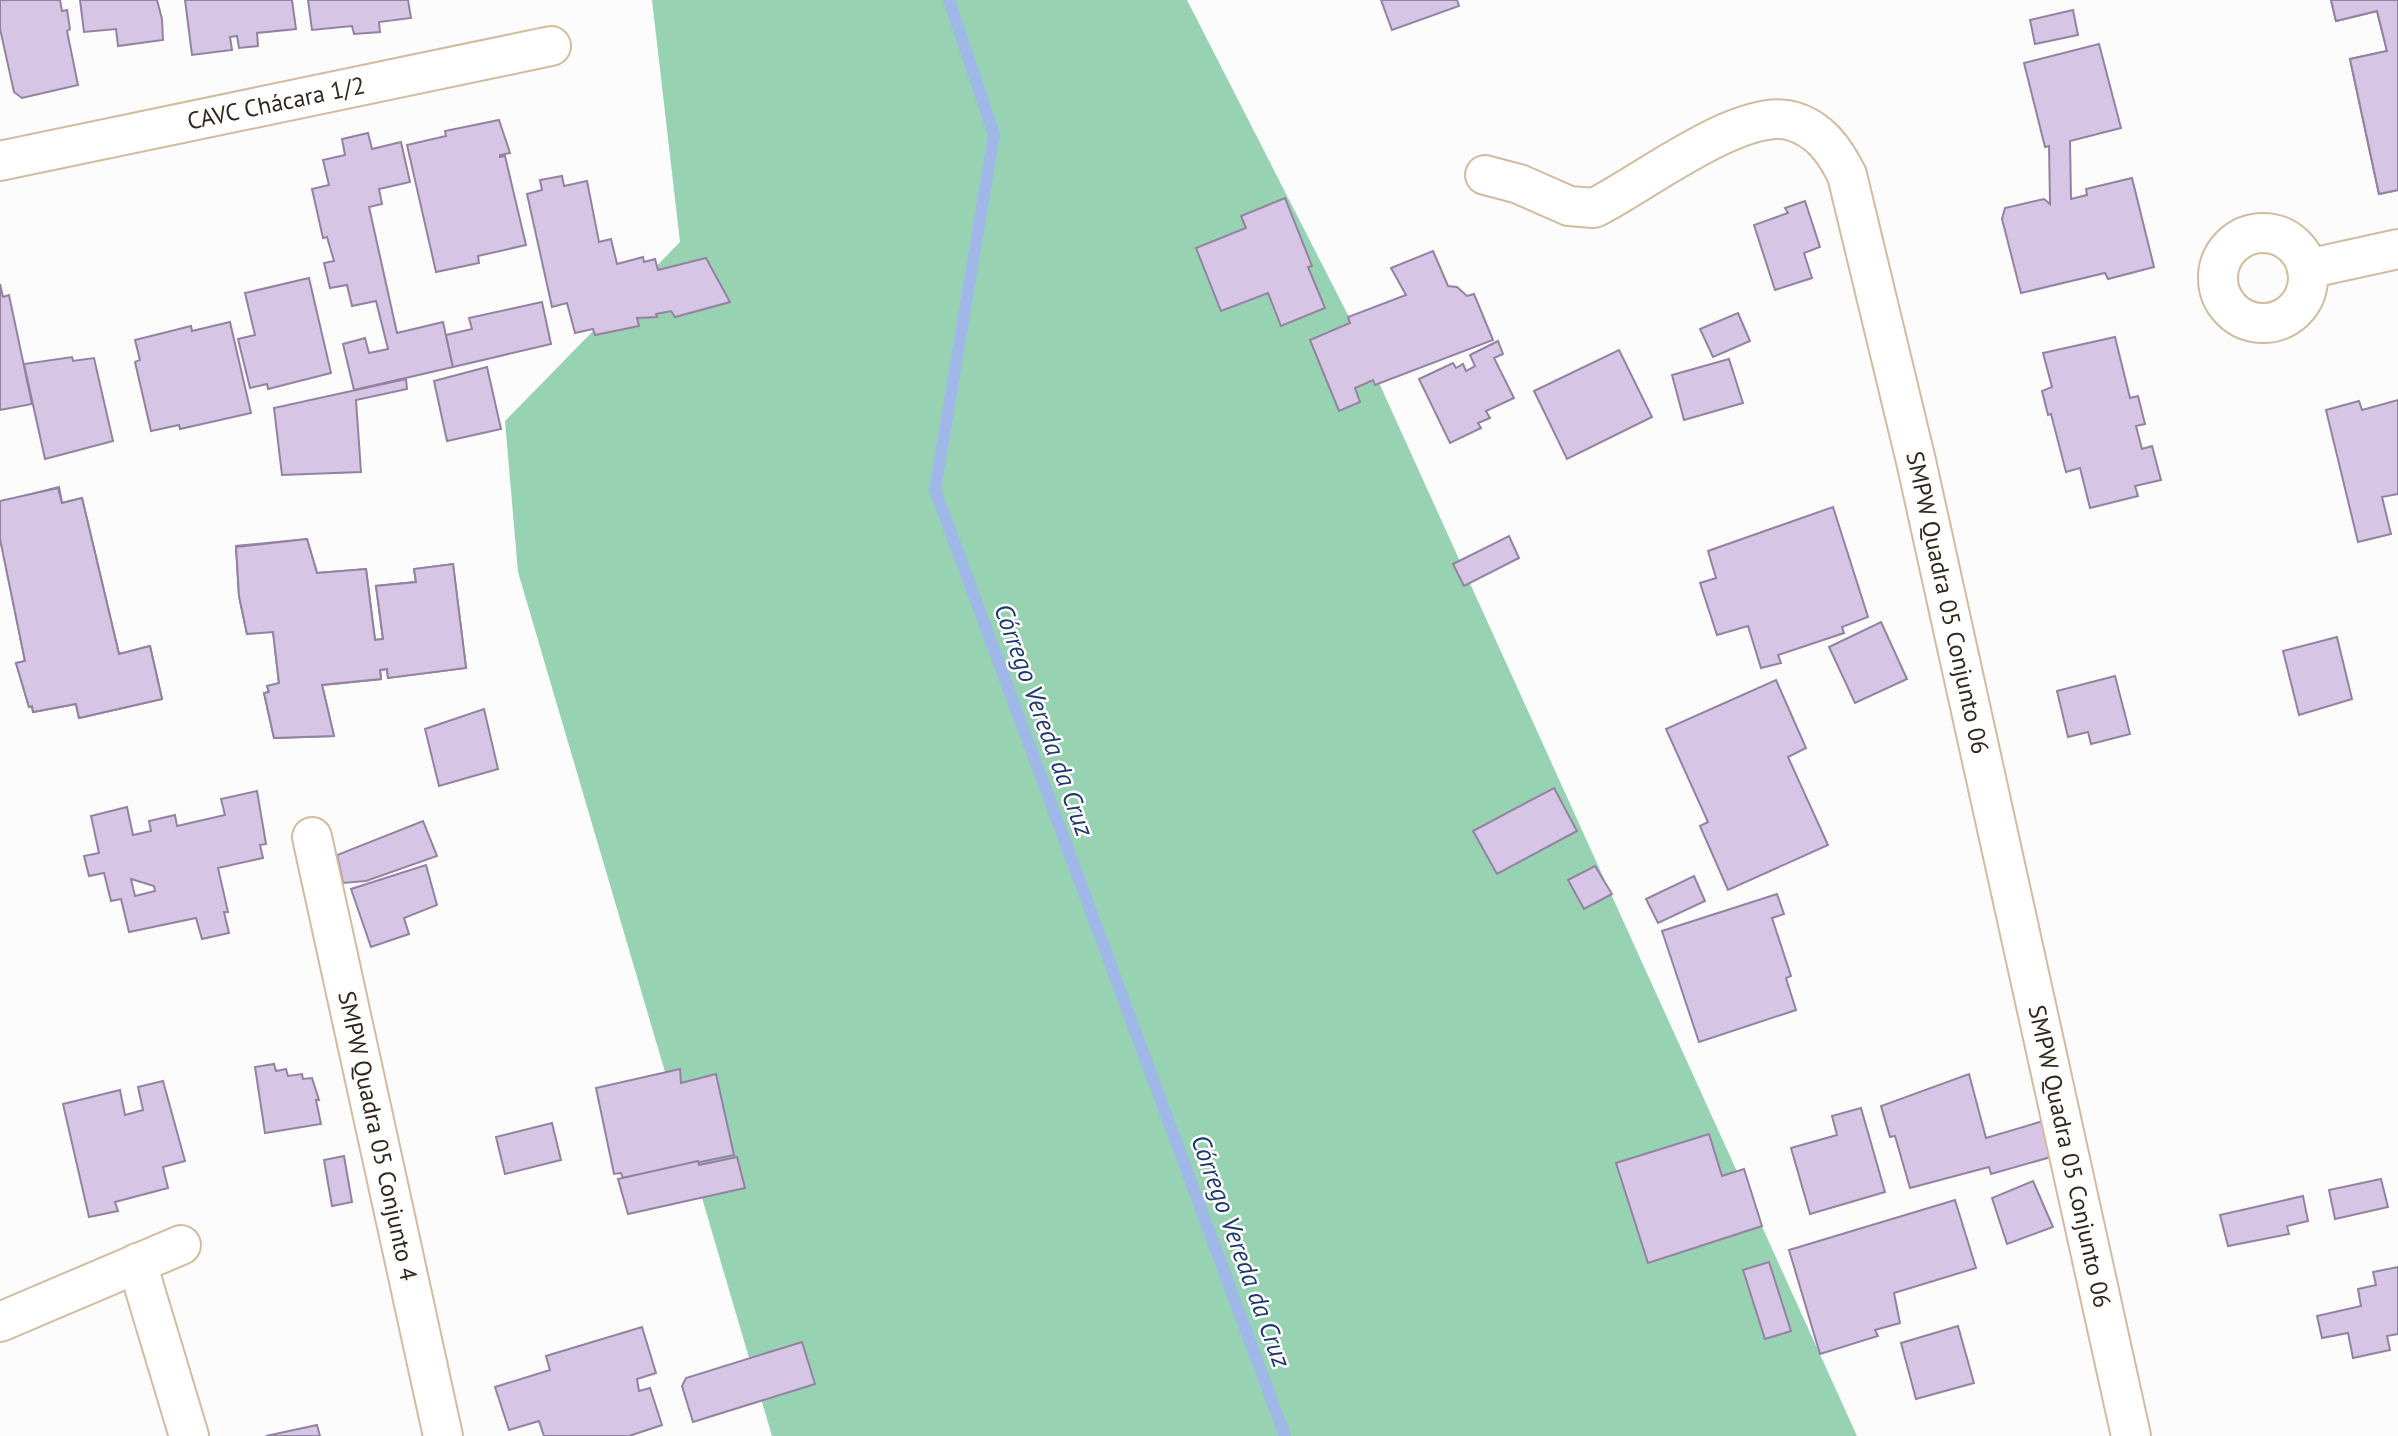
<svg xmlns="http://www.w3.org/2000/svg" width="2398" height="1436" font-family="'PT Sans',sans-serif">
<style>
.forest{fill:#97d2b2}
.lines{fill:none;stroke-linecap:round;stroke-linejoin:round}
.stream{stroke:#9fb8e8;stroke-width:12}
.building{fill:#d6c5e5;stroke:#9382a0;stroke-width:2;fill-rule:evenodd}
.street-casing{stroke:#d3bb9e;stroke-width:42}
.street{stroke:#fff;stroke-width:38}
.labels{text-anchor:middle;stroke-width:5;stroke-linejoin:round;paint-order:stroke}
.street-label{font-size:24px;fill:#31271c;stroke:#fff}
.water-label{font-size:26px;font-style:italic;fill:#1d3872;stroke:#fff}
</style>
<rect width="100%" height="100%" fill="#fcfcfc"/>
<polygon class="forest" points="652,0 1187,0 1350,319 1857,1436 772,1436 518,572 505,421 680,242"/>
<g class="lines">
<polyline class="stream" points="949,0 994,135 935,490 1285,1436"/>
</g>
<g class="building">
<polygon points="0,0 60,0 62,11 67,10 70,29 67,31 78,85 22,98 14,92 0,29"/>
<polygon points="80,0 157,0 162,19 163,40 118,46 116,29 84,32"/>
<polygon points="185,0 292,0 296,29 257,33 258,46 239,48 237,36 230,37 232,50 192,55"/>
<polygon points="308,0 408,0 411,18 379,22 380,32 354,34 352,26 312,30"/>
<polygon points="1381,0 1457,0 1459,6 1392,30"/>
<polygon points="2331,0 2398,0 2398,190 2379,194 2350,59 2387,51 2377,11 2336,21"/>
<polygon points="2331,0 2398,0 2398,190 2379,194 2350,59 2387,51 2377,11 2336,21"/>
<polygon points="2073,10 2078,35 2035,44 2030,20"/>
<polygon points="2099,44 2121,128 2070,141 2071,199 2087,195 2086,189 2132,178 2154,267 2108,279 2105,273 2021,293 2002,219 2005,208 2044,199 2050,204 2049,146 2045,147 2024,63"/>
<polygon points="499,120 510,153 500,155 500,157 505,156 526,245 478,256 479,263 436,272 407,145 446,136 445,131"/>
<polygon points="368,133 372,149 401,142 410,182 379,189 382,204 369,207 397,333 443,322 453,367 354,390 343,344 365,338 369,353 388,349 376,301 352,306 347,285 330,288 324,263 334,261 327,237 323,238 312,189 329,185 323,160 345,155 342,139"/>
<polygon points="562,176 564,186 587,181 599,242 611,239 617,264 643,257 644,262 655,259 658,270 706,258 730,302 675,317 671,311 656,314 657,317 637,318 639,326 595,335 593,329 575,333 567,303 552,307 527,194 542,190 540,180"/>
<polygon points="1285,198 1312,266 1308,267 1325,308 1281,326 1268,293 1221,311 1196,248 1246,228 1241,216"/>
<polygon points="1805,201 1820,247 1804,253 1812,278 1775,290 1754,225 1788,213 1785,208"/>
<polygon points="1433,251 1448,286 1457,287 1467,296 1474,294 1493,340 1375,385 1373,380 1355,388 1360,402 1339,411 1310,340 1350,323 1348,317 1406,295 1391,268"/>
<polygon points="309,278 331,373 268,389 267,384 250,388 238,339 255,335 245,293"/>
<polygon points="0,284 3,297 9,295 32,404 0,410"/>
<polygon points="542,302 551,344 453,367 446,335 472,329 469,318"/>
<polygon points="1738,313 1750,341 1713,357 1700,329"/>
<polygon points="230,322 251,413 180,429 179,425 151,431 135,362 140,360 135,340 191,326 192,331"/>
<polygon points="2115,337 2130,398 2138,396 2145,424 2136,426 2142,449 2152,446 2161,480 2135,486 2138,496 2090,508 2080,468 2066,472 2051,414 2048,415 2042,391 2052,387 2043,353"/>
<polygon points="1498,341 1503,354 1494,358 1514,398 1486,411 1490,418 1478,423 1481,428 1450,443 1419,379 1453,363 1456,368 1463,364 1466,371 1475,366 1470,355"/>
<polygon points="1619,350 1652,417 1567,459 1534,391"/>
<polygon points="72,357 73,361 94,358 113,441 45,459 24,364"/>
<polygon points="1729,359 1743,403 1684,420 1672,375"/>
<polygon points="487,367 501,429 447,441 434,381"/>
<polygon points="406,379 407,389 356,400 361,472 282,475 274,408"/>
<polygon points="2398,400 2398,494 2382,497 2391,534 2358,542 2326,410 2359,401 2362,410"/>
<polygon points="59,487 62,503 82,498 119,654 150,646 162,699 79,718 76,704 33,712 32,706 29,707 16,663 25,661 0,537 0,502"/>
<polygon points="58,488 62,503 82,498 119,654 150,646 162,699 79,718 76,704 33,712 32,706 29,707 16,663 25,661 0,539 0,501"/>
<polygon points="1833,507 1868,617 1842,627 1844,633 1778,655 1781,663 1761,668 1748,626 1717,635 1700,583 1716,578 1708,551"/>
<polygon points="1509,536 1519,558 1464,586 1453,564"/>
<polygon points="307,539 317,573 366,569 375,640 383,639 376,586 416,582 414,569 453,564 466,668 388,678 387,669 380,670 381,679 322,685 334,736 274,738 264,693 269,692 267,686 279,684 273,631 247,634 239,596 236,546"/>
<polygon points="307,539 317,573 366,569 375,640 383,639 376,586 416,582 414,569 453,564 466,668 388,678 387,669 380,670 381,679 322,685 334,736 274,738 264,693 269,692 267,686 279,683 273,632 247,634 239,596 236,547"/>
<polygon points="1881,622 1907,679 1855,703 1829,647"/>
<polygon points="2337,637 2352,699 2299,715 2283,651"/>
<polygon points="2115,676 2130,734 2091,744 2088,732 2068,737 2057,691"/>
<polygon points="1776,680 1806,748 1788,757 1828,845 1728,890 1700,826 1708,822 1666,729"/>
<polygon points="484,709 498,769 439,786 425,729"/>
<polygon points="1554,788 1577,831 1497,874 1473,831"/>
<path d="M 257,791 L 266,844 L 260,845 L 263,858 L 218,868 L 228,912 L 224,912 L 229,933 L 202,939 L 196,918 L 129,932 L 121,899 L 111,901 L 104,873 L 89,876 L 84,856 L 99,853 L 91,816 L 127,807 L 133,835 L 151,831 L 149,821 L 175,815 L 177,826 L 225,815 L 221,799 ZM 131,879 L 154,886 L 155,891 L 135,896 Z"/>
<polygon points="423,821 437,856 366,881 343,883 337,855"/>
<polygon points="426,865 437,905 404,918 409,934 371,947 351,889"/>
<polygon points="1595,866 1612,894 1584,909 1568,880"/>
<polygon points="1694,876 1705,901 1658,923 1646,899"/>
<polygon points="1777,894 1784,914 1772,918 1791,976 1786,978 1796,1010 1699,1042 1662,931"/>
<polygon points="274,1064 276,1071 286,1069 288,1076 302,1074 303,1079 312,1078 319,1100 316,1100 321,1124 265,1133 255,1067"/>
<polygon points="680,1069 681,1083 716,1074 734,1155 623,1178 621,1173 614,1174 596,1088"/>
<polygon points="1969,1074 1986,1138 2043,1121 2051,1157 1991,1174 1989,1167 1910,1188 1895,1136 1890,1137 1881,1106"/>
<polygon points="163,1081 185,1161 163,1167 168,1188 115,1202 118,1211 89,1217 63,1104 120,1090 125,1115 143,1110 138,1087"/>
<polygon points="1861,1108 1885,1192 1810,1214 1791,1148 1837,1135 1832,1116"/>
<polygon points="552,1123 561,1160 505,1174 496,1137"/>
<polygon points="1709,1134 1722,1176 1744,1169 1762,1226 1648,1263 1616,1163"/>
<polygon points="344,1156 352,1202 332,1206 324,1160"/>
<polygon points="737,1157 745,1188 628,1214 618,1179 698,1161 699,1165"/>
<polygon points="2381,1179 2388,1207 2335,1219 2329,1190"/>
<polygon points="2033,1181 2053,1227 2007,1244 1992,1198"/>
<polygon points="2303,1196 2308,1221 2287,1226 2289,1234 2228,1246 2220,1215"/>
<polygon points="1955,1200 1976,1268 1894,1293 1900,1323 1875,1330 1878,1336 1820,1354 1789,1250"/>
<polygon points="1769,1262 1791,1331 1765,1339 1743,1270"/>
<polygon points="2398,1267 2398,1334 2387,1336 2390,1350 2353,1358 2348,1333 2322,1338 2317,1316 2361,1306 2358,1289 2376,1285 2373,1272"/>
<polygon points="1958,1326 1974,1383 1916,1399 1901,1343"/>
<polygon points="642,1327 656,1373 637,1379 639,1391 650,1388 662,1425 629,1436 544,1436 539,1421 509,1430 495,1387 550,1370 546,1356"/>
<polygon points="802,1342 815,1384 693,1422 682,1386 686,1378"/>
<polygon points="317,1425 320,1436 266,1436"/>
</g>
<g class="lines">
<g class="street-casing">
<g id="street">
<path id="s1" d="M 0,161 L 551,46"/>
<path id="s2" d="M 1485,175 L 1519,184 L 1569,206 L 1594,208 C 1641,185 1742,106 1792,121 C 1820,129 1835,151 1847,175 L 1916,461 L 2131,1436"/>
<circle cx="2263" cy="278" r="45"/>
<polyline points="2307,269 2398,249"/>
<path id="s3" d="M 312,837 L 443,1436"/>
<polyline points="137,1263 189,1436"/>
<polyline points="0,1322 181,1245"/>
</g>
</g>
<use href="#street" class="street"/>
</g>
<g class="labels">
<g class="street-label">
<text dy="8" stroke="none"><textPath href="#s1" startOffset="282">CAVC Chácara 1/2</textPath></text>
<text dy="8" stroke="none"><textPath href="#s2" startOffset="854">SMPW Quadra 05 Conjunto 06</textPath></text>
<text dy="8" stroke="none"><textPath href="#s3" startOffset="306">SMPW Quadra 05 Conjunto 4</textPath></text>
<text dy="8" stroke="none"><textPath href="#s2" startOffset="1421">SMPW Quadra 05 Conjunto 06</textPath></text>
</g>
<g class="water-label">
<text transform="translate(1044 720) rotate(70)" y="9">Córrego Vereda da Cruz</text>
<text transform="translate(1241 1251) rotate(70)" y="9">Córrego Vereda da Cruz</text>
</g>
</g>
</svg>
